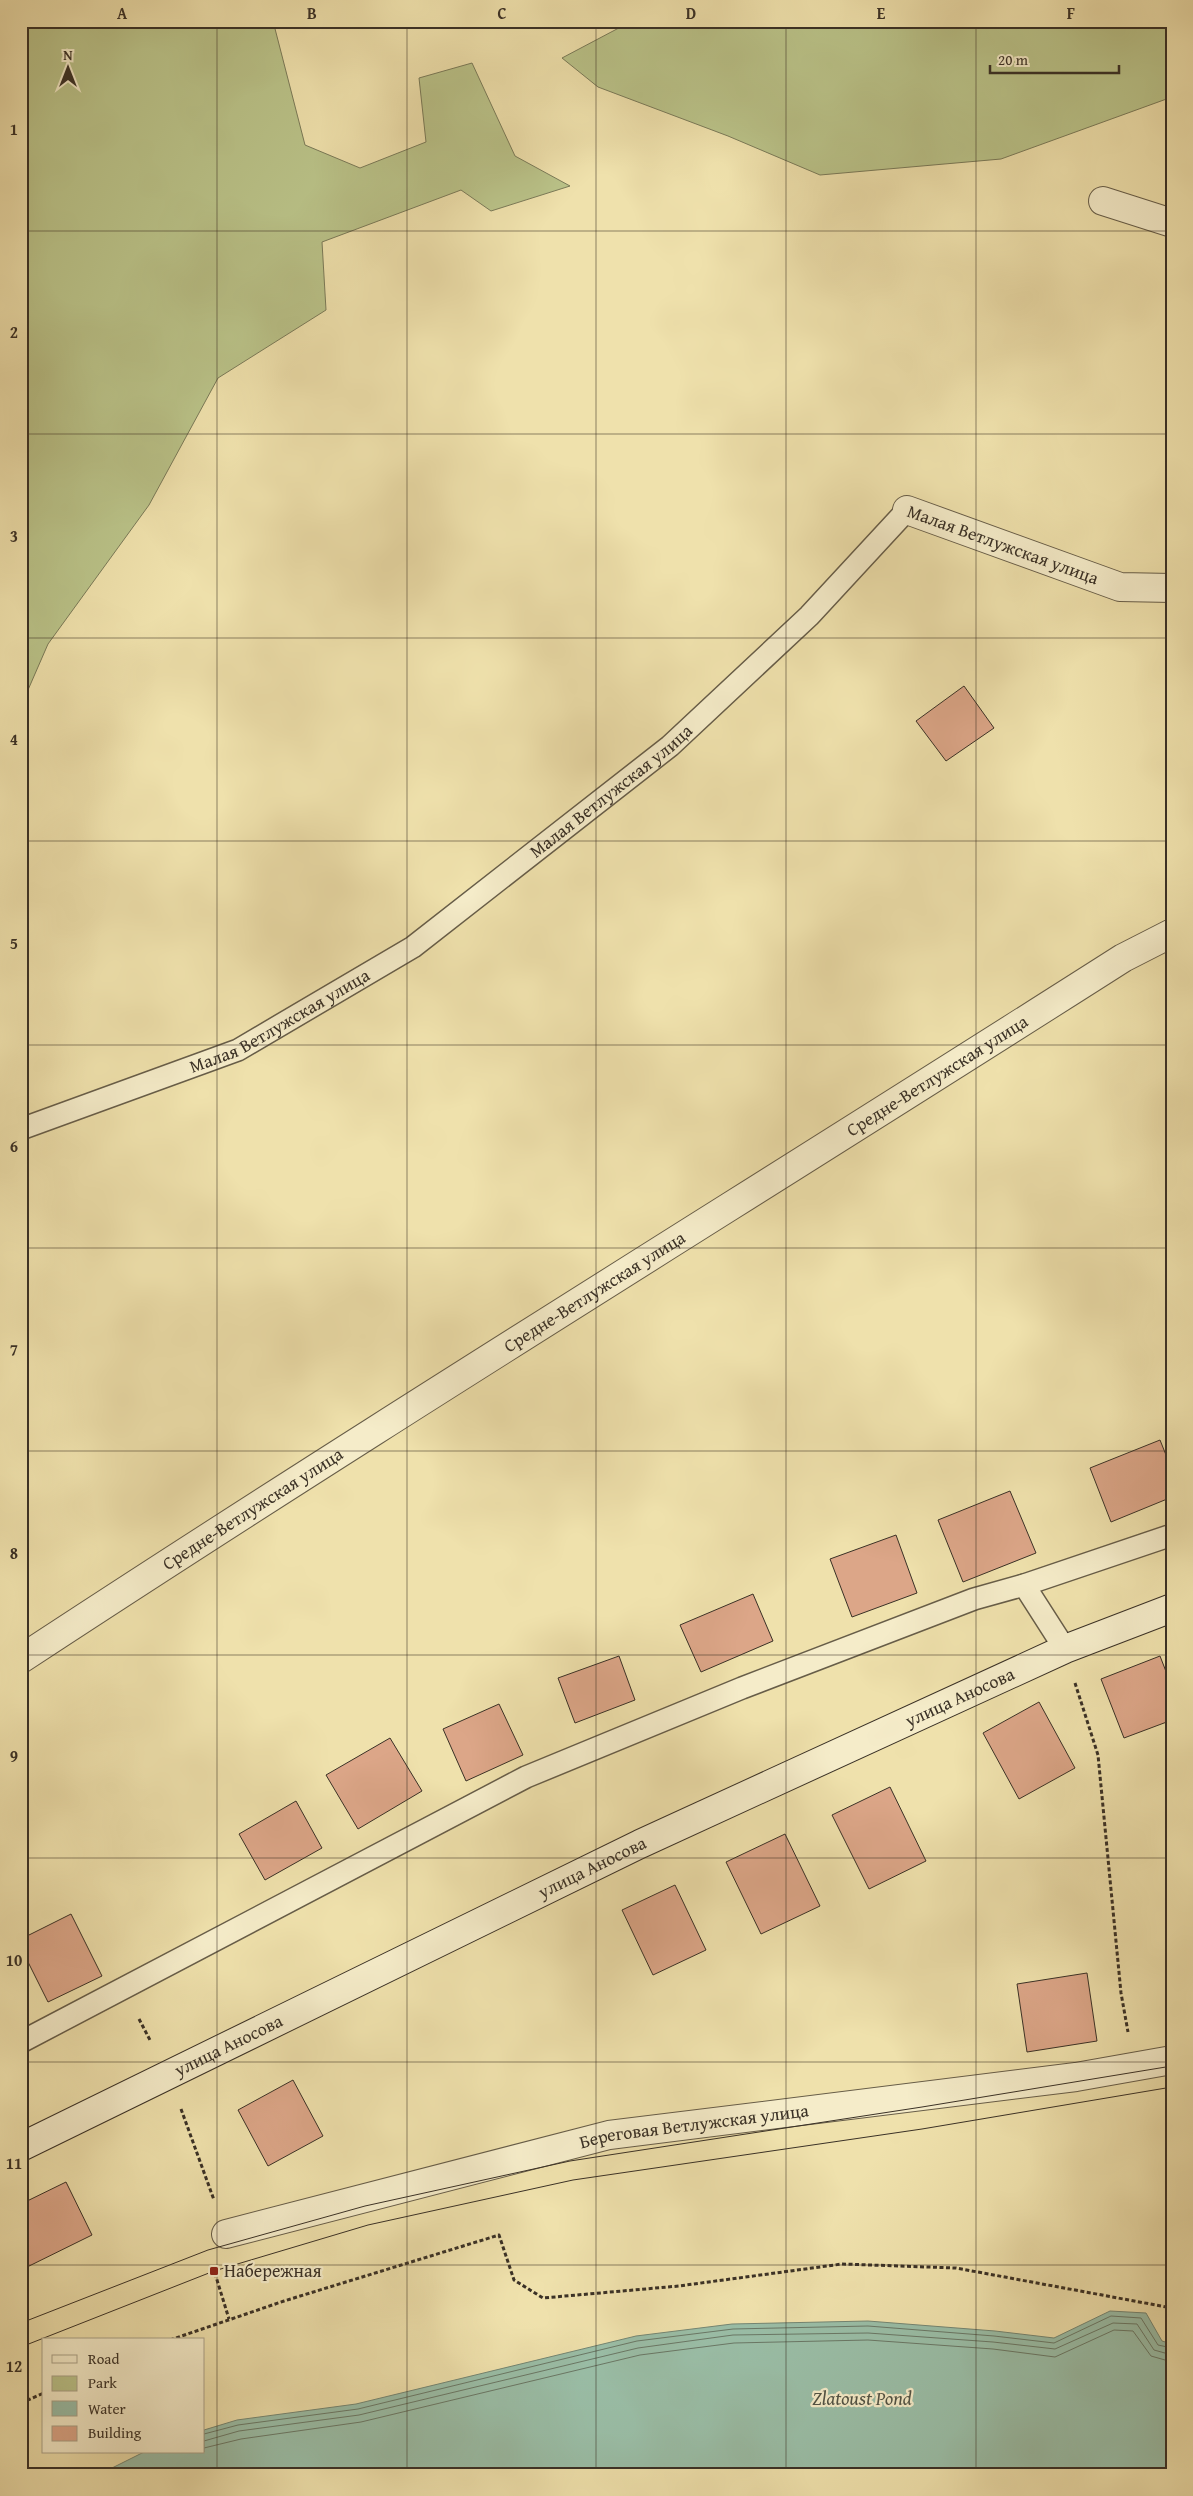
<svg xmlns="http://www.w3.org/2000/svg" width="1193" height="2496" font-family="'Gentium Book Plus',serif">
<style>
.green{fill:#bac389;stroke:#7a7a58}
.water{fill:#9abea7;stroke:#748673}
.lines{fill:none;stroke-linecap:round;stroke-linejoin:round}
.shore{stroke:#6a7866;stroke-width:1}
.building{fill:#dca688;stroke:#3a3126}
.lane-casing{stroke:#675d48;stroke-width:24}
.street-casing{stroke:#675d48;stroke-width:30}
.secondary-casing{stroke:#3a3126;stroke-width:30}
.path{stroke:#3a3126;stroke-width:3;stroke-dasharray:4 2.5;stroke-linecap:butt}
.lane{stroke:#f5ecc9;stroke-width:21}
.street{stroke:#f5ecc9;stroke-width:28}
.secondary{stroke:#f5ecc9;stroke-width:28}
.tram{stroke:#3a3126;stroke-width:1}
.grid{fill:none;stroke:#3a3126;stroke-width:1;stroke-opacity:0.55}
.poi-dot{fill:#8f2418;stroke:#f5ecc9;stroke-width:2}
.labels{text-anchor:middle;stroke-width:4.5;stroke-linejoin:round;paint-order:stroke}
.street-label{font-size:18px;fill:#3a3126;stroke:#f5ecc9}
.poi-label{font-size:18px;fill:#3a3126;stroke:#f5ecc9;text-anchor:start}
.water-label{font-size:19px;font-style:italic;fill:#525446;stroke:#f5ecc9}
.neatline{fill:none;stroke:#3a3126;stroke-width:2}
.grid-label{font-size:16px;text-anchor:middle;font-weight:bold;fill:#3a3126}
</style>
<rect width="100%" height="100%" fill="#efe1ac"/>
<filter id="stains"><feTurbulence type="fractalNoise" baseFrequency=".004" numOctaves="4"/><feColorMatrix values="0 0 0 0 .2 0 0 0 0 .09 0 0 0 0 .02 0 0 0 .5 -.17"/></filter>
<radialGradient id="worn" r=".72"><stop offset=".6" stop-color="#630" stop-opacity="0"/><stop offset="1" stop-color="#630" stop-opacity=".3"/></radialGradient>
<g class="green">
<polygon points="21,21 273,21 305,145 360,168 426,142 419,78 472,63 515,156 570,186 491,211 461,190 322,242 326,310 218,378 149,505 48,644 21,706"/>
<polygon points="632,21 1172,21 1172,97 1001,159 820,175 728,136 598,87 562,58"/>
</g>
<polygon class="water" points="1110,2311 1146,2313 1162,2341 1172,2344 1172,2475 98,2475 144,2452 204,2452 204,2430 237,2420 356,2404 636,2336 732,2324 868,2321 995,2331 1054,2338"/>
<g class="lines">
<g class="shore">
<polyline points="204,2434 238,2425 358,2409 637,2341 733,2329 868,2326 994,2336 1054,2343 1111,2316 1141,2318 1158,2345 1172,2348"/>
<polyline points="204,2441 239,2431 359,2415 638,2348 733,2335 868,2333 993,2342 1055,2349 1113,2323 1137,2324 1154,2350 1172,2355"/>
<polyline points="204,2448 241,2439 361,2422 640,2355 734,2343 868,2340 993,2349 1055,2357 1114,2330 1133,2331 1151,2356 1172,2362"/>
</g>
</g>
<g class="building">
<polygon points="964,686 994,728 946,761 916,721"/>
<polygon points="1160,1440 1172,1470 1172,1497 1111,1522 1090,1468"/>
<polygon points="1010,1491 1036,1553 963,1582 938,1520"/>
<polygon points="896,1535 917,1593 852,1617 830,1559"/>
<polygon points="753,1594 773,1641 701,1672 680,1625"/>
<polygon points="619,1656 635,1700 575,1723 558,1678"/>
<polygon points="1160,1656 1172,1687 1172,1720 1124,1738 1101,1679"/>
<polygon points="1039,1702 1075,1768 1019,1799 983,1733"/>
<polygon points="499,1704 523,1755 466,1781 443,1729"/>
<polygon points="390,1738 422,1791 358,1829 326,1775"/>
<polygon points="890,1787 926,1861 869,1889 832,1815"/>
<polygon points="296,1801 322,1848 265,1880 239,1834"/>
<polygon points="785,1834 820,1906 761,1934 726,1862"/>
<polygon points="675,1885 706,1950 653,1975 622,1910"/>
<polygon points="71,1914 102,1976 48,2002 21,1948 21,1939"/>
<polygon points="1087,1973 1097,2041 1027,2052 1017,1984"/>
<polygon points="293,2080 323,2136 268,2166 238,2110"/>
<polygon points="66,2182 92,2235 21,2270 21,2204"/>
</g>
<g class="lines">
<g class="lane-casing">
<g id="lane">
<path id="s1" d="M 21,1129 L 238,1050 L 413,947 L 670,746 L 809,616 L 907,510"/>
<polyline points="1024,1585 1172,1535"/>
<polyline points="21,2042 526,1777 742,1688 974,1599 1024,1585 1065,1649"/>
</g>
</g>
<g class="street-casing">
<g id="street">
<polyline points="1103,201 1172,223"/>
<path id="s2" d="M 907,510 L 1120,587 L 1172,588"/>
<path id="s3" d="M 21,1659 C 385,1420 756,1192 1123,958 L 1172,933"/>
<path id="s4" d="M 226,2234 L 609,2135 L 1076,2077 L 1172,2060"/>
</g>
</g>
<g class="secondary-casing">
<g id="secondary">
<path id="s5" d="M 21,2147 L 640,1844 L 1065,1649 L 1172,1608"/>
</g>
</g>
<g class="path">
<polyline points="1075,1683 1098,1755 1121,1993 1128,2032"/>
<polyline points="139,2019 151,2042"/>
<polyline points="181,2109 214,2200"/>
<polyline points="213,2267 229,2319"/>
<polyline points="170,2340 284,2301 499,2235 514,2280 543,2298 679,2286 842,2264 956,2268 1172,2308"/>
<polyline points="21,2403 44,2393"/>
</g>
<use href="#lane" class="lane"/>
<use href="#street" class="street"/>
<use href="#secondary" class="secondary"/>
<g class="tram">
<polyline points="21,2323 208,2250 365,2206 570,2161 922,2107 1172,2066"/>
<polyline points="21,2347 214,2271 368,2225 573,2180 922,2129 1172,2087"/>
</g>
</g>
<path class="grid" d="M 217,21 L 217,2475M 407,21 L 407,2475M 596,21 L 596,2475M 786,21 L 786,2475M 976,21 L 976,2475M 21,231 L 1172,231M 21,434 L 1172,434M 21,638 L 1172,638M 21,841 L 1172,841M 21,1045 L 1172,1045M 21,1248 L 1172,1248M 21,1451 L 1172,1451M 21,1655 L 1172,1655M 21,1858 L 1172,1858M 21,2062 L 1172,2062M 21,2265 L 1172,2265"/>
<rect class="poi-dot" x="209" y="2266" width="10" height="10" rx="2.5"/>
<g class="labels">
<g class="street-label">
<text dy="6" stroke="none"><textPath href="#s2" startOffset="102">Малая Ветлужская улица</textPath></text>
<text dy="6" stroke="none"><textPath href="#s1" startOffset="686">Малая Ветлужская улица</textPath></text>
<text dy="6" stroke="none"><textPath href="#s1" startOffset="281">Малая Ветлужская улица</textPath></text>
<text dy="6" stroke="none"><textPath href="#s3" startOffset="1086">Средне-Ветлужская улица</textPath></text>
<text dy="6" stroke="none"><textPath href="#s3" startOffset="681">Средне-Ветлужская улица</textPath></text>
<text dy="6" stroke="none"><textPath href="#s3" startOffset="276">Средне-Ветлужская улица</textPath></text>
<text dy="6" stroke="none"><textPath href="#s5" startOffset="1041">улица Аносова</textPath></text>
<text dy="6" stroke="none"><textPath href="#s5" startOffset="636">улица Аносова</textPath></text>
<text dy="6" stroke="none"><textPath href="#s5" startOffset="231">улица Аносова</textPath></text>
<text dy="6" stroke="none"><textPath href="#s4" startOffset="481">Береговая Ветлужская улица</textPath></text>
</g>
<g class="poi-label">
<text x="224" y="2277">Набережная</text>
</g>
<g class="water-label">
<text x="862" y="2405">Zlatoust Pond</text>
</g>
</g>
<rect width="1193" height="2496" fill="none" stroke="#efe1ac" stroke-width="55"/>
<rect x="42" y="2338" width="162" height="115" fill="#f5ecc9" stroke="#aaa188"/>
<rect x="52" y="2355" width="25" height="8" fill="#f5ecc9" stroke="#aaa188"/>
<text x="88" y="2364" font-size="15" fill="#3a3126">Road</text>
<rect x="52" y="2376" width="25" height="15" fill="#bac389" stroke="#aaa188"/>
<text x="88" y="2388" font-size="15" fill="#3a3126">Park</text>
<rect x="52" y="2401" width="25" height="15" fill="#9abea7" stroke="#aaa188"/>
<text x="88" y="2414" font-size="15" fill="#3a3126">Water</text>
<rect x="52" y="2426" width="25" height="15" fill="#dca688" stroke="#aaa188"/>
<text x="88" y="2438" font-size="15" fill="#3a3126">Building</text>
<g transform="translate(68 68)" stroke="#f5ecc9" stroke-width="4" paint-order="stroke">
<path d="M0-4L9 19L0 12L-9 19Z" fill="#3a3126"/>
<text y="-8" font-size="14" font-weight="bold" text-anchor="middle" fill="#3a3126">N</text>
</g>
<path d="M990 65v8h129v-8" fill="none" stroke="#3a3126" stroke-width="2.5"/>
<text x="998" y="65" font-size="15" fill="#3a3126" stroke="#f5ecc9" stroke-width="4" paint-order="stroke">20 m</text>
<rect x="28" y="28" width="1138" height="2440" class="neatline"/>
<g class="grid-label">
<text x="122" y="19">A</text>
<text x="312" y="19">B</text>
<text x="502" y="19">C</text>
<text x="691" y="19">D</text>
<text x="881" y="19">E</text>
<text x="1071" y="19">F</text>
<text x="14" y="135">1</text>
<text x="14" y="338">2</text>
<text x="14" y="542">3</text>
<text x="14" y="745">4</text>
<text x="14" y="949">5</text>
<text x="14" y="1152">6</text>
<text x="14" y="1355">7</text>
<text x="14" y="1559">8</text>
<text x="14" y="1762">9</text>
<text x="14" y="1966">10</text>
<text x="14" y="2169">11</text>
<text x="14" y="2372">12</text>
</g>
<rect width="100%" height="100%" filter="url(#stains)"/>
<rect width="100%" height="100%" fill="url(#worn)"/>
</svg>
